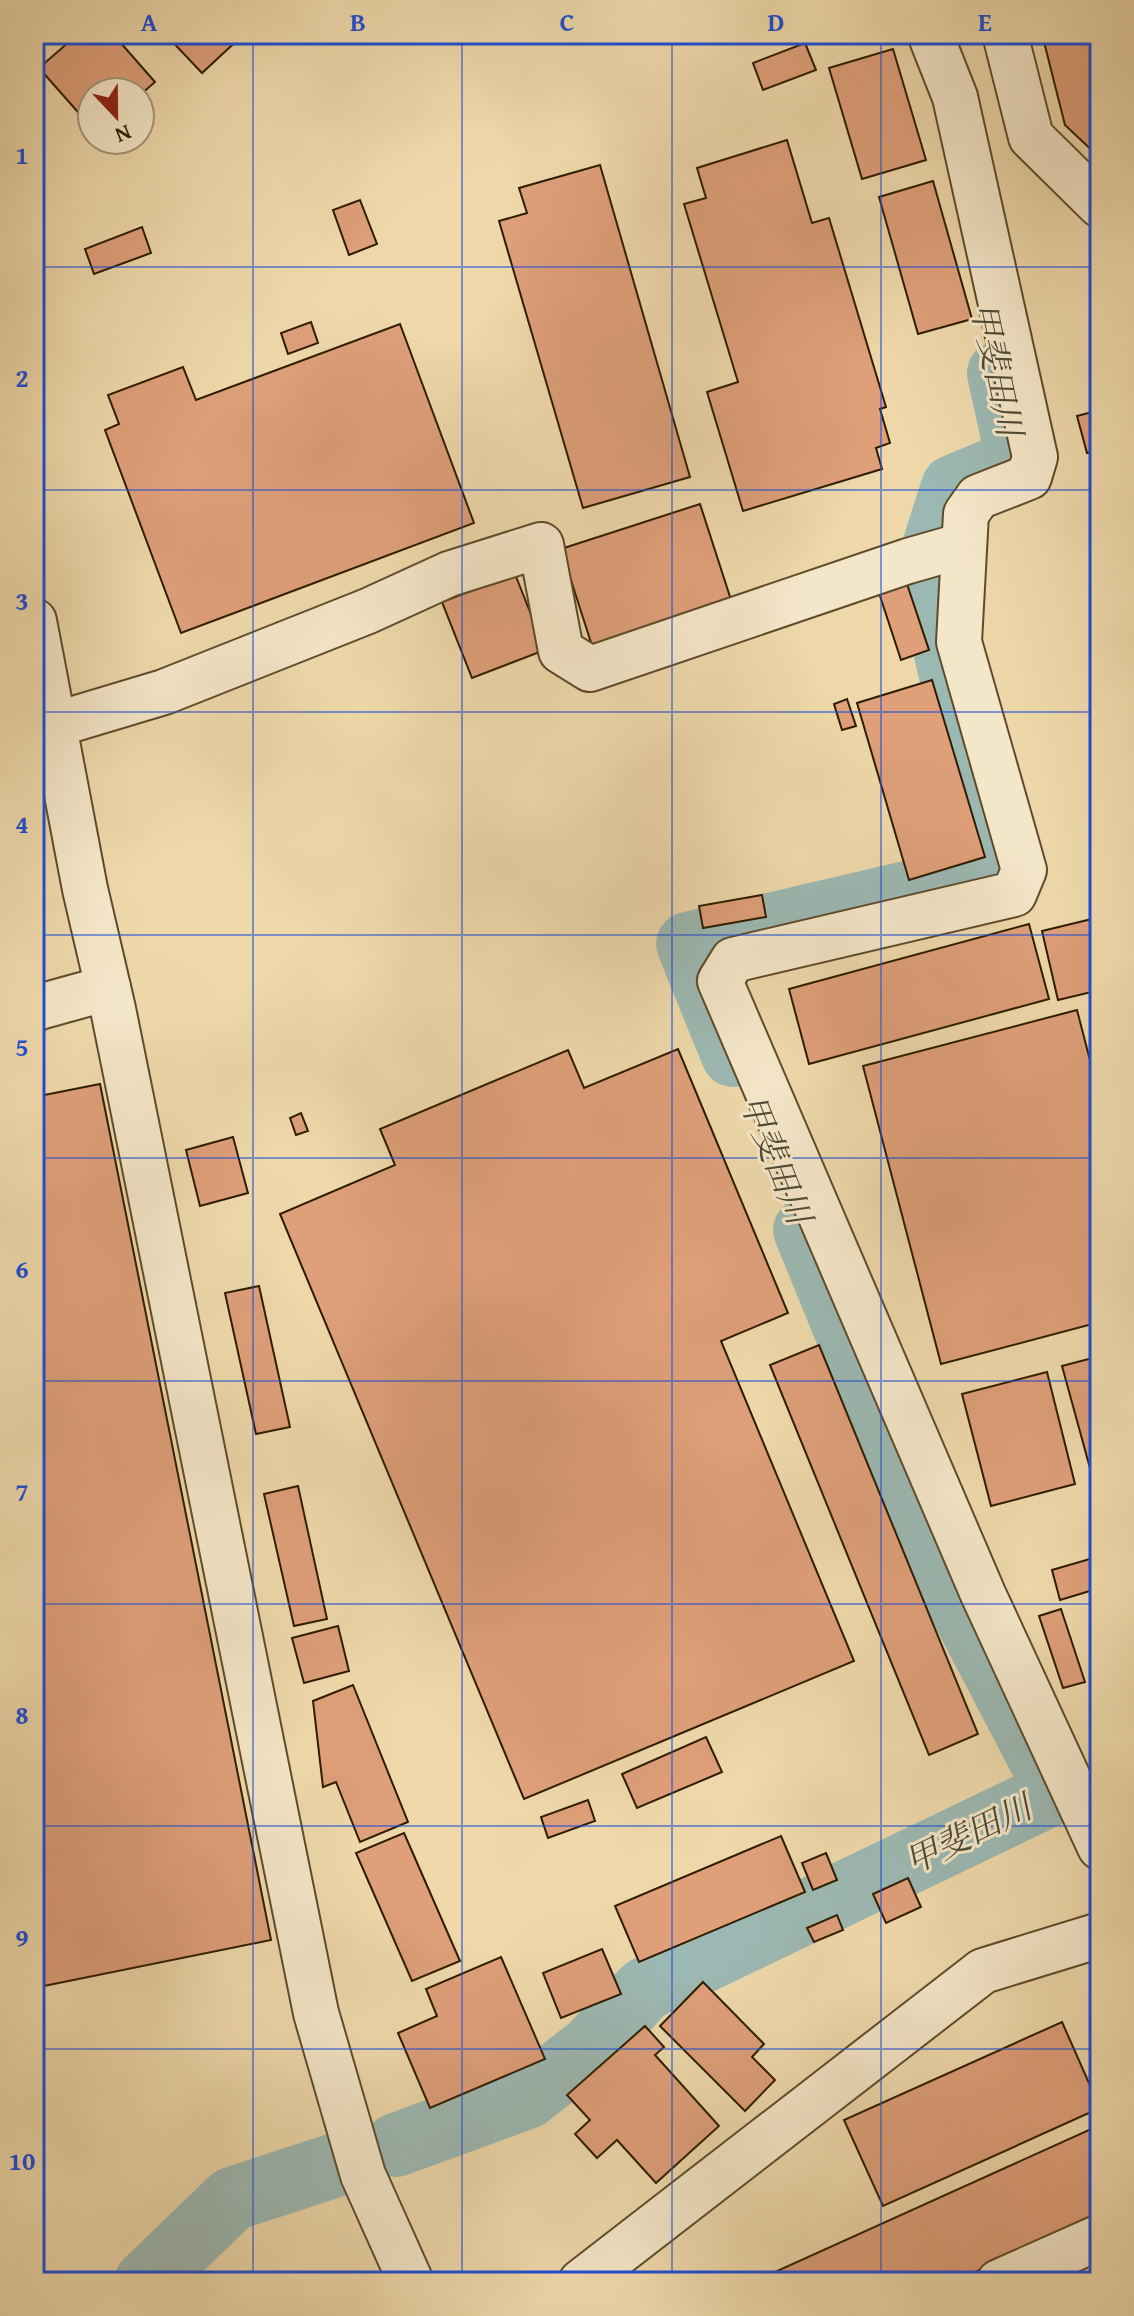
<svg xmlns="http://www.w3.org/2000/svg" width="1134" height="2316" font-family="'Gentium Book Plus','Noto Serif JP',serif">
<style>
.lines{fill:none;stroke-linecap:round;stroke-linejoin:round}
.river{stroke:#9cb8b2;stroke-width:64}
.building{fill:#de9f79;stroke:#2e1c01;stroke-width:2}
.minor-casing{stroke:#5e4b2b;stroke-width:48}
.minor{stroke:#f4e6c8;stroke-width:44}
.grid{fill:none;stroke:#1d4ed8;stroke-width:2;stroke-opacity:0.55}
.labels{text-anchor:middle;stroke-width:6;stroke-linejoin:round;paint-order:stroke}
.water-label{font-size:34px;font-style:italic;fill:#4f4b36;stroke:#f4e6c8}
.neatline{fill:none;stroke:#1d4ed8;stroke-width:3}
.grid-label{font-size:26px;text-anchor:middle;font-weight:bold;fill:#1d4ed8}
</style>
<rect width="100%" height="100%" fill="#eed8aa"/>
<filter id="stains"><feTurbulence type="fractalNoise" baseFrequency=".0025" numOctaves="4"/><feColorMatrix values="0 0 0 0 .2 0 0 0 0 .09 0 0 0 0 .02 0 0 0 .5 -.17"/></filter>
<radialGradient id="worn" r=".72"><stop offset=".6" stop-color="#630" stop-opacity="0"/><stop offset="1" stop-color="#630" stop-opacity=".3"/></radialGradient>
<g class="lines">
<g class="river">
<polyline points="733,1055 688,944 997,872 943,641 931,556 953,487 1010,463 1016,450 999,373"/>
<polyline points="396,2145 527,2097 591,2047 645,1989 1057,1791 950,1586 805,1230"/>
<polyline points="146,2282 232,2199 345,2162"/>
</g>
</g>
<g class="building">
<polygon points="78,34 113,34 155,82 140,95 140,92 92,92 92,128 39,68"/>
<polygon points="165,34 244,34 202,73"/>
<polygon points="1042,34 1100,34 1100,158 1065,125"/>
<polygon points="805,43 816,70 763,90 753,63"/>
<polygon points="893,49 926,160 862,179 829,68"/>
<polygon points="787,140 812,223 829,218 886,407 880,409 890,443 876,448 882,469 743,511 707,392 738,382 684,204 706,198 697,168"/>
<polygon points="600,165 690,477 583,508 499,221 527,213 519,188"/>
<polygon points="933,181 972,319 918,334 879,197"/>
<polygon points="360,200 377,244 349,255 333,210"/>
<polygon points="142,227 151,253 94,274 85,249"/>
<polygon points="311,322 318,343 288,354 281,333"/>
<polygon points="400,324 474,523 181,633 105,430 119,424 108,395 183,367 196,400"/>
<polygon points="1100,410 1100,450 1087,453 1077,416"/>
<polygon points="700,504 733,606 594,652 561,549"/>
<polygon points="515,574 545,650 472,678 442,602"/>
<polygon points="907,584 929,650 901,660 879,593"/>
<polygon points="932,680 985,857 909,880 857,703"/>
<polygon points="847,699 856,726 842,730 834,704"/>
<polygon points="762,895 766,917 703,928 699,906"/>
<polygon points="1100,917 1100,990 1058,1000 1042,931"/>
<polygon points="1029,924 1049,999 809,1064 789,989"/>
<polygon points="1077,1010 1100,1099 1100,1322 941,1364 863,1066"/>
<polygon points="678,1049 788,1313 721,1341 854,1661 524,1799 280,1214 395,1165 380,1129 568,1050 584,1088"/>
<polygon points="100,1084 271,1940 34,1988 34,1097"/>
<polygon points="301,1113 308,1131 296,1135 290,1118"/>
<polygon points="233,1137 248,1193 200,1206 186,1150"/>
<polygon points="259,1286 290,1427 256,1434 225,1293"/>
<polygon points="819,1345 978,1734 929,1755 770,1365"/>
<polygon points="1100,1356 1100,1477 1093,1479 1062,1366"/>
<polygon points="1047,1372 1075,1484 991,1506 962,1394"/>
<polygon points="298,1486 327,1619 294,1626 264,1494"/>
<polygon points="1100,1556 1100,1588 1060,1600 1052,1570"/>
<polygon points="1061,1609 1085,1682 1063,1688 1039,1616"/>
<polygon points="338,1626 349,1671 304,1683 292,1638"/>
<polygon points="353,1685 408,1822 360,1842 336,1782 323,1787 313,1701"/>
<polygon points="706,1737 722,1772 637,1808 622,1774"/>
<polygon points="588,1800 595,1821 548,1838 541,1817"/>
<polygon points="404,1833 460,1961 412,1981 356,1853"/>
<polygon points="781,1836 805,1892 639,1962 615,1906"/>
<polygon points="826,1853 837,1880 813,1890 802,1863"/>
<polygon points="908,1878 921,1907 886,1923 873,1894"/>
<polygon points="837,1915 843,1930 814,1942 807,1928"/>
<polygon points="602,1949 621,1994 561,2018 543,1973"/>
<polygon points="501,1957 545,2059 430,2108 398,2033 437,2016 426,1989"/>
<polygon points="703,1982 764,2044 752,2057 775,2080 745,2111 660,2026"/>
<polygon points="1062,2022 1100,2108 883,2206 844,2120"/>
<polygon points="645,2026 664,2047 655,2055 719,2126 656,2183 617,2140 597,2158 575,2134 590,2120 567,2095"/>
<polygon points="1100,2125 1100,2216 953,2282 753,2282"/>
</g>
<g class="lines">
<g class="minor-casing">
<g id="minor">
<polyline points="930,34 955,97 1035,457 1029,477 978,497 966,514 959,642 1024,870 1014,894 733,960 720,981 983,1594 1100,1847"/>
<polyline points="1005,34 1031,137 1100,205"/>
<polyline points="34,621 85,889 113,1009 316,2013 363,2175 411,2282"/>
<polyline points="54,725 164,692 368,611 449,574 541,545 561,651 590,669 908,561 964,545"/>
<polyline points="34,1010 39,1007 108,988"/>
<polyline points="581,2282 983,1971 1100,1935"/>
<polyline points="999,2282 1100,2237"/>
</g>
</g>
<use href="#minor" class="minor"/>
</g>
<path class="grid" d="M 253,34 L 253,2282M 462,34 L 462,2282M 672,34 L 672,2282M 881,34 L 881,2282M 34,267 L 1100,267M 34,490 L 1100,490M 34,712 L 1100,712M 34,935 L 1100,935M 34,1158 L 1100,1158M 34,1381 L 1100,1381M 34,1604 L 1100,1604M 34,1826 L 1100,1826M 34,2049 L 1100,2049"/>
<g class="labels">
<g class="water-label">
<text transform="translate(997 369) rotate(78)" y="12">甲斐田川</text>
<text transform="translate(776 1159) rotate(68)" y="12">甲斐田川</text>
<text transform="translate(968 1834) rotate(-26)" y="12">甲斐田川</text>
</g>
</g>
<rect width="1134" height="2316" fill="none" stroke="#eed8aa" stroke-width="88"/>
<g transform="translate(116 116) rotate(158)"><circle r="38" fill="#f4e6c8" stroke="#a59578" stroke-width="2"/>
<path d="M0-6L14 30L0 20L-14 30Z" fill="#8f2418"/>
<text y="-12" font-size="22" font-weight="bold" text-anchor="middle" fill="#2e1c01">N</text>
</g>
<rect x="44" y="44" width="1046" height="2228" class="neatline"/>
<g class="grid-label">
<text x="149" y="31">A</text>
<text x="358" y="31">B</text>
<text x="567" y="31">C</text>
<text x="776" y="31">D</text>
<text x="985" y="31">E</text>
<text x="22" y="164">1</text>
<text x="22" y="387">2</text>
<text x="22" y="610">3</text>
<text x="22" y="833">4</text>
<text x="22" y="1056">5</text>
<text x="22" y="1278">6</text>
<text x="22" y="1501">7</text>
<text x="22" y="1724">8</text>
<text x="22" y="1947">9</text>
<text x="22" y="2170">10</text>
</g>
<rect width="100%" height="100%" filter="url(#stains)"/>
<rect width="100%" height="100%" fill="url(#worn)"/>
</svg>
